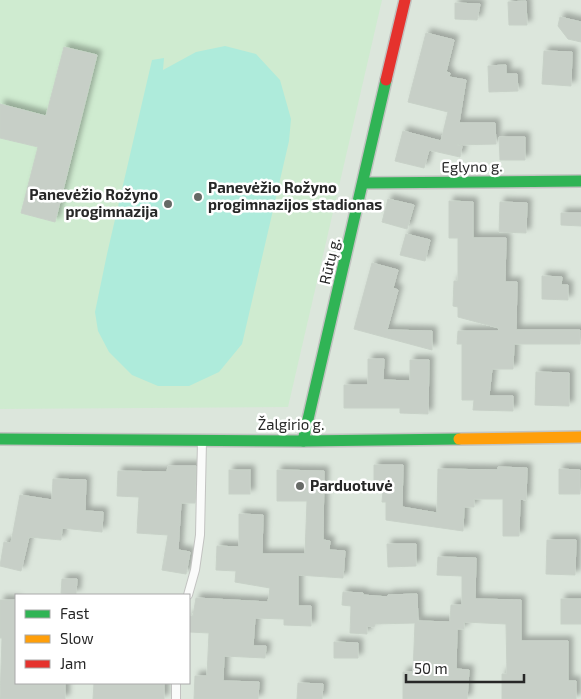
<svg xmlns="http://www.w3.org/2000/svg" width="581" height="699" font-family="'Exo 2',sans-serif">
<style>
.education{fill:#cfebd0}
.pitch{fill:#aeebdb}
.building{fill:#c7cfc7;stroke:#c8d1c8;filter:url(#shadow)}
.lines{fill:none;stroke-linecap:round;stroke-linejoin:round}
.lane-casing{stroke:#c2c3c1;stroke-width:10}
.fast-casing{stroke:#c2c3c1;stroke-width:14}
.slow-casing{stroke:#c2c3c1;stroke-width:14}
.jam-casing{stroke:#c2c3c1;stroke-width:14}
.lane{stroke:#fafbfa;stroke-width:8}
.fast{stroke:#30b455;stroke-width:11}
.slow{stroke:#ff9f0a;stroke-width:11}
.jam{stroke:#e5322d;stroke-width:11}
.poi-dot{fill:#666a66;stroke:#fff;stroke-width:2}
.labels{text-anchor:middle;stroke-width:5;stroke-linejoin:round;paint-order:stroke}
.street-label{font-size:15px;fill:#272727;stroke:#fff}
.poi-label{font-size:15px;font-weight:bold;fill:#272727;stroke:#fff;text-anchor:start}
</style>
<defs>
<filter id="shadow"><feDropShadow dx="4.5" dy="-4.5" stdDeviation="2.5" flood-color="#0004"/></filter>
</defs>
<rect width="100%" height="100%" fill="#dce6dc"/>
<polygon class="education" points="0,0 382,0 288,407 0,409"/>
<polygon class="pitch" points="225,46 256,54 280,80 291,119 289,141 242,344 219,372 189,386 158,386 132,375 109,352 98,331 95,312 107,254 152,60 164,58 163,70 196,52"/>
<g class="building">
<polygon points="526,1 527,25 509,25 508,2"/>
<polygon points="455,3 480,4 477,20 455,19"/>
<polygon points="560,17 581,22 581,42 568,39 558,26"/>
<polygon points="426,33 454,40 446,72 450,73 449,77 466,80 459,123 495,123 496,144 457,145 462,146 460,157 429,150 424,168 395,161 403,131 441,141 448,112 408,102"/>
<polygon points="64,47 97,55 55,222 21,213 38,147 0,138 0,104 46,116"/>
<polygon points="544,51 572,52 571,86 542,84"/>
<polygon points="506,65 506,74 517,74 518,91 489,92 488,66"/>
<polygon points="499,137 525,137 525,160 500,160"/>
<polygon points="388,199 414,205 407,229 382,222"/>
<polygon points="449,201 473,202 473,238 506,238 505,282 517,282 516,330 580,330 580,344 514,344 513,369 492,369 489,396 513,396 513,411 473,410 474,400 462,400 462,344 457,344 458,331 498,331 499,328 458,317 458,307 453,306 454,281 458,281 458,238 449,238"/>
<polygon points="500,202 527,203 526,233 499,232"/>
<polygon points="561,213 581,213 581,226 561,225"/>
<polygon points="406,234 430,240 425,261 400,255"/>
<polygon points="372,263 398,270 393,288 398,290 387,330 432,331 432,350 354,329"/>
<polygon points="542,276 562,277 561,285 568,285 568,300 542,299"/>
<polygon points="368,359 384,359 383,380 410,381 410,360 429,360 428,414 400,413 400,408 344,408 344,385 368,385"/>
<polygon points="536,372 569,373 569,406 535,405"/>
<polygon points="374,465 403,465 402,507 437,513 438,469 498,470 498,467 527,468 526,500 520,499 519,536 503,536 503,499 474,499 474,507 464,507 463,531 386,520 386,502 382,502 383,491 374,491"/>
<polygon points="168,466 196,466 195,503 181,503 178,550 190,552 186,574 162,570 168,535 137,533 139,497 117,496 118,471 167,472"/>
<polygon points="559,469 580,470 580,494 559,494"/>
<rect x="229" y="470" width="21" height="24"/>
<polygon points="277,470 324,471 323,540 330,541 329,550 345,551 343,578 298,575 298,606 311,606 311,626 284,625 284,619 255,618 253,646 266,646 265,658 224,656 223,681 259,682 258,699 194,699 195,676 207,676 209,633 189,632 189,616 193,616 196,598 268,602 270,588 235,582 236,571 216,570 217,546 239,547 239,514 263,515 262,554 305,554 307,501 277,501"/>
<polygon points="53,479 86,480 85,511 103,512 102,532 62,528 61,540 29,537 21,571 0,566 4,542 11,543 20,495 52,500"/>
<polygon points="547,540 576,540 575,575 546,574"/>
<polygon points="387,544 416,544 416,566 388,567"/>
<polygon points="438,557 476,558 475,599 521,600 521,641 568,641 568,681 576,681 576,699 502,699 502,674 507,674 506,624 464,622 464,629 457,629 456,669 469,670 467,699 403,699 403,672 413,672 415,623 375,624 374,627 367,626 367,634 350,633 351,606 342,605 343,592 363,593 363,595 388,597 388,595 417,594 418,621 450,622 451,605 462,605 462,576 437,575"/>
<polygon points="62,579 77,579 76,594 61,593"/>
<rect x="561" y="599" width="20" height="25"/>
<polygon points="0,600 16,600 16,683 65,683 65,699 0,699 2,638 0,638"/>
<polygon points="334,642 358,643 358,658 334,658"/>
<polygon points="94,683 164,683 164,699 93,699"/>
<polygon points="298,683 323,684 322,699 297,699"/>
</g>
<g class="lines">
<g class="lane-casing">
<g id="lane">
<polyline points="188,595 195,570 200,535 202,441"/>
<polyline points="176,699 176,683"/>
</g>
</g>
<g class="fast-casing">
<g id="fast">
<polyline points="364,183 581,181"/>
<polyline points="0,439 303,441 459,439"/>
<polyline points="303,441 386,80"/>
</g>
</g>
<g class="slow-casing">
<polyline id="slow" points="459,439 581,437"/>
</g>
<g class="jam-casing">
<polyline id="jam" points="386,80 405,0"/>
</g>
<use href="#lane" class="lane"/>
<use href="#fast" class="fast"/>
<use href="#slow" class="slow"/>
<use href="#jam" class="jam"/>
</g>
<g class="poi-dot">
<circle cx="198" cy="197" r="5"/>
<circle cx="168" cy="204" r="5"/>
<circle cx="300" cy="486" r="5"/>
</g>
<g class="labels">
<g class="street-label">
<text transform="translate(472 167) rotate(-1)" y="5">Eglyno g.</text>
<text transform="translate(330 261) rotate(-77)" y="5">Rūtų g.</text>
<text x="291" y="430">Žalgirio g.</text>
</g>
<g class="poi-label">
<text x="208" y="193">Panevėžio Rožyno<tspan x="208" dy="17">progimnazijos stadionas</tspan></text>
<text x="158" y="200" text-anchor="end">Panevėžio Rožyno<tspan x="158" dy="17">progimnazija</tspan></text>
<text x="310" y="491">Parduotuvė</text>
</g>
</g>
<rect x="15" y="594" width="175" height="90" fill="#ffffff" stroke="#a9a9a9"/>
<rect x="25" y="610" width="25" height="8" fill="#30b455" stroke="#a9a9a9"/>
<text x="60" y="619" font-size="15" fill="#272727">Fast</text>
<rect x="25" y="635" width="25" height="8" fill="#ff9f0a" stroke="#a9a9a9"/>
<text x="60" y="644" font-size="15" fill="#272727">Slow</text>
<rect x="25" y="660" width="25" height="8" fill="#e5322d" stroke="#a9a9a9"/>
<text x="60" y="669" font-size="15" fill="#272727">Jam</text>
<path d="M406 674v8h118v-8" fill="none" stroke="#272727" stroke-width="2.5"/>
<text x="414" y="674" font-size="15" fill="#272727" stroke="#ffffff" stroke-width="4" paint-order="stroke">50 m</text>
</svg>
